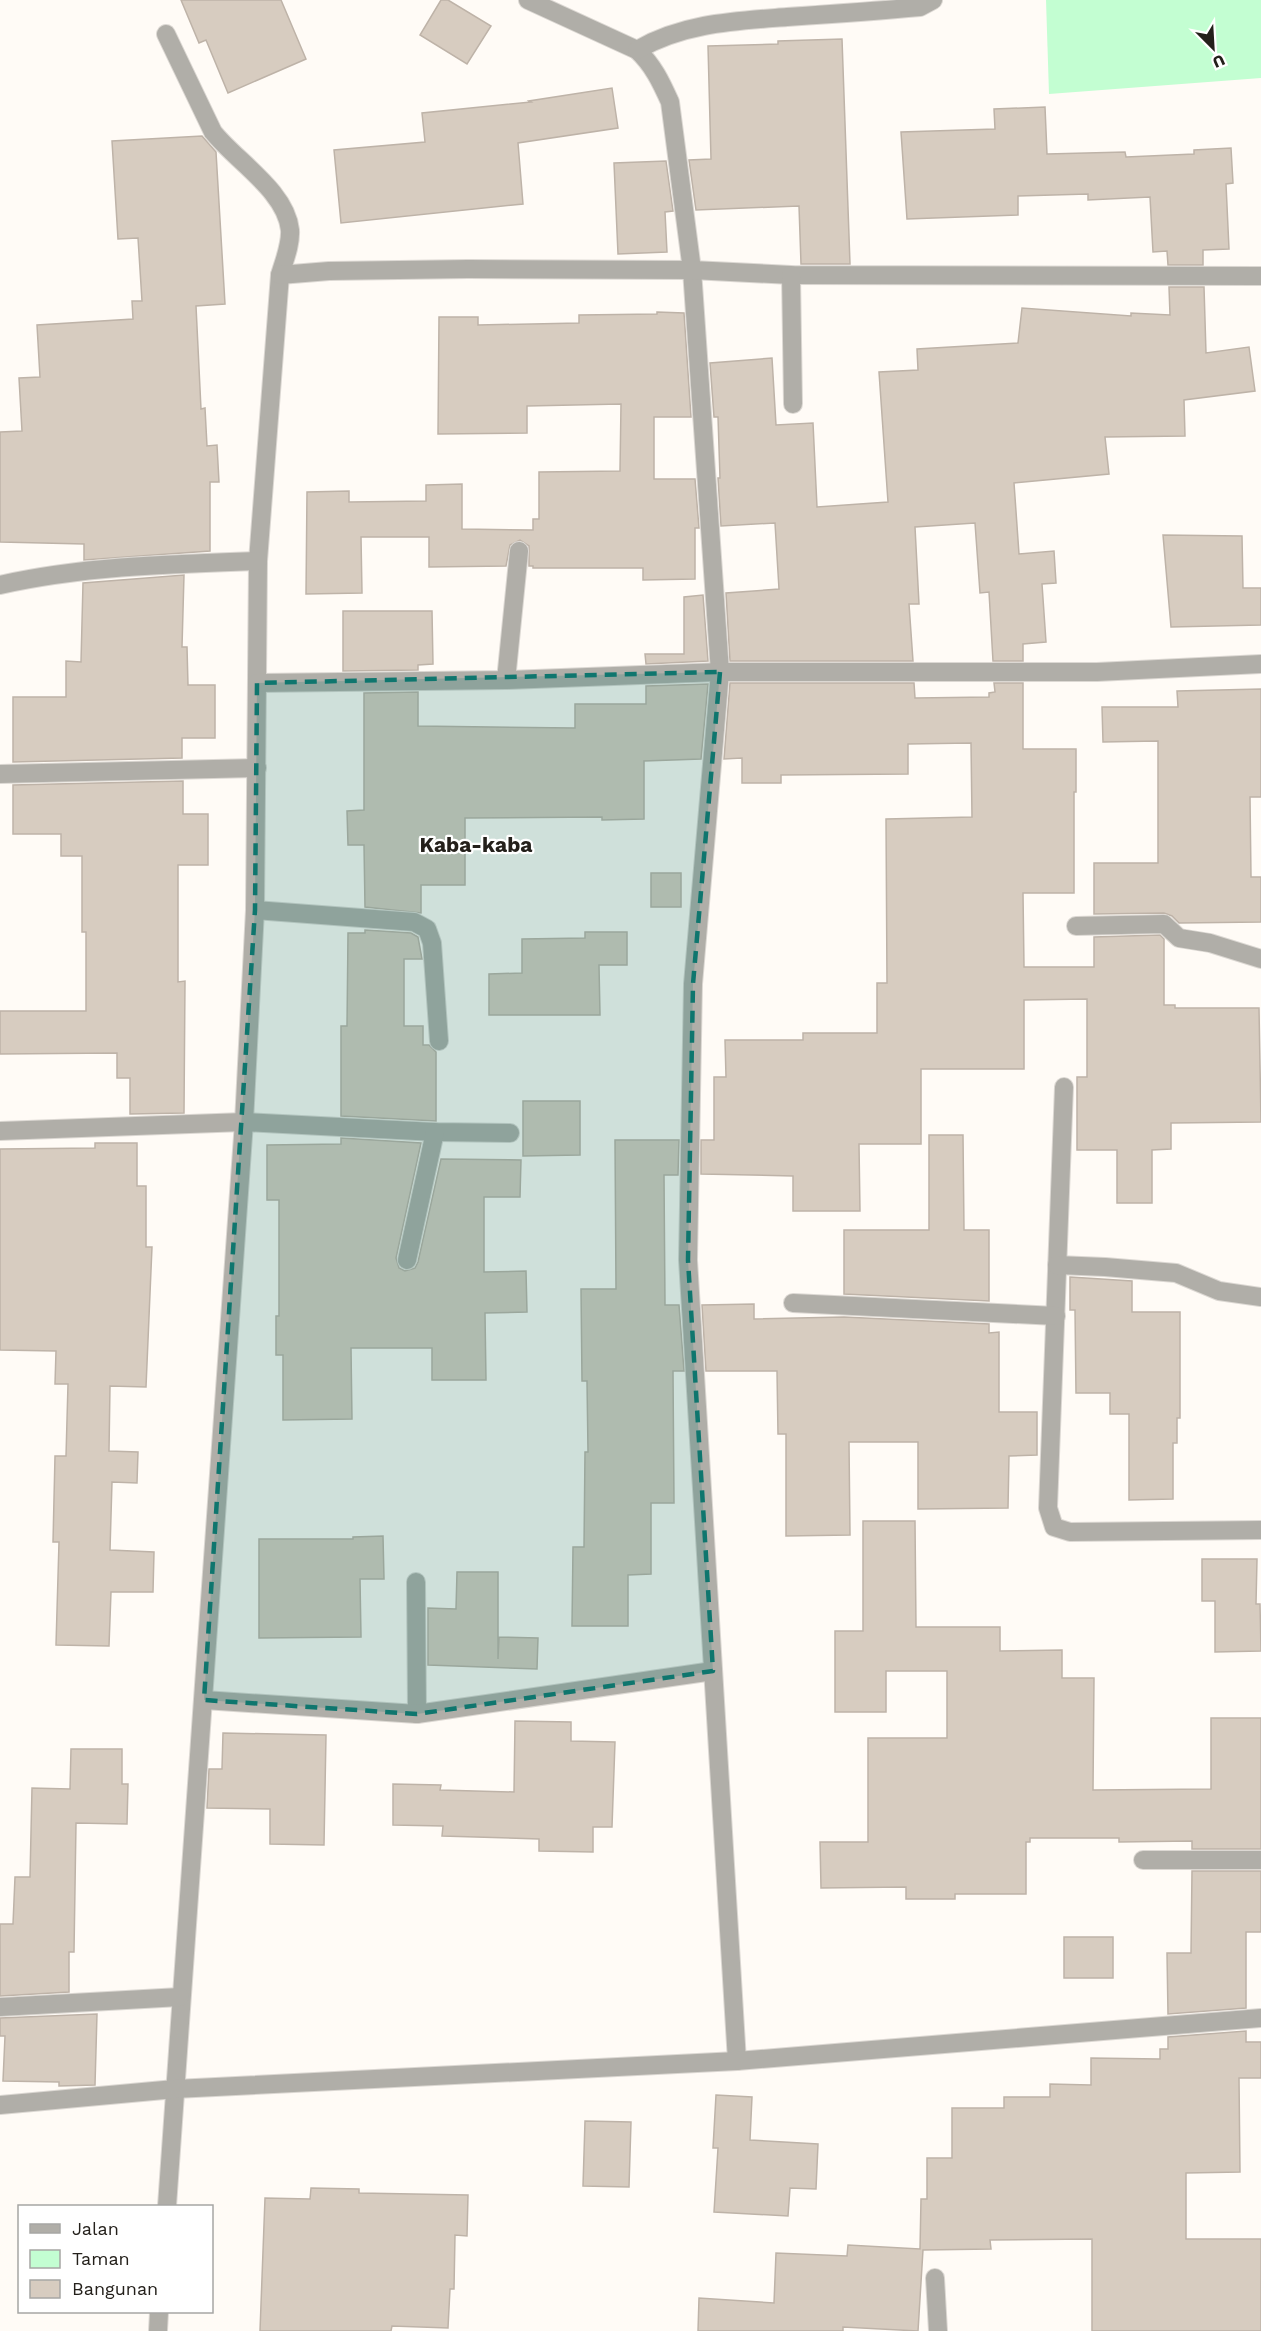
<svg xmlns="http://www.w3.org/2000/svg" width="1261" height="2331" font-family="'Work Sans',sans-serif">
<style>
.green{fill:#c3fed2}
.building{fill:#d7ccc0;stroke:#beb3a8;stroke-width:1.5}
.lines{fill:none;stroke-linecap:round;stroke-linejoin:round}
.minor-casing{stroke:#dcd8d3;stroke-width:20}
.minor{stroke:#b0aea8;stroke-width:18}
.marked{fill:#0f766e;fill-opacity:0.2;stroke:#0f766e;stroke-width:4.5;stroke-dasharray:12 8;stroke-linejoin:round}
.labels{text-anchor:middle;stroke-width:4.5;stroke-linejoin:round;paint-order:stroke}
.quarter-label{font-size:21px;font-weight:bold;fill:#24201b;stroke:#fff}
</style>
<rect width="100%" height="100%" fill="#fffbf6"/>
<polygon class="green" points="1046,0 1261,0 1261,78 1049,94"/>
<g class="building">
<polygon points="181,0 281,0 306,59 228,93 206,40 199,43"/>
<polygon points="441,0 448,0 491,26 467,64 420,35"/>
<polygon points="842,39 850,264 801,264 799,206 696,210 689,160 711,159 708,46 778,44 778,41"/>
<polygon points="612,88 618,128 518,143 523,204 341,223 334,150 425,142 422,113 531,102 529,101"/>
<polygon points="1045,107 1047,154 1125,152 1126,157 1194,154 1194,150 1231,148 1233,183 1226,184 1229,249 1203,250 1203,265 1168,265 1167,251 1153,252 1150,197 1088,200 1088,194 1018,196 1018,215 907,219 901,132 995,129 994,109"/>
<polygon points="202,136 216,152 225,304 196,306 201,409 205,408 207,446 217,445 219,482 210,482 210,551 84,560 84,544 0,542 0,432 22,431 19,378 40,377 37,325 133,319 132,301 142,301 138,238 118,239 112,141"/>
<polygon points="666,161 673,211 665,212 667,252 618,254 614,163"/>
<polygon points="1169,287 1204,287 1206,353 1249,347 1255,391 1184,400 1185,436 1105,437 1109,474 1014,483 1019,554 1054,551 1056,583 1042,584 1046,642 1023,644 1023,661 993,661 989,592 980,593 975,523 915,527 919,604 909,604 913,661 730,661 726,593 779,589 775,523 721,526 718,478 720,478 718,417 714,417 710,363 772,358 776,425 813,423 817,507 888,502 879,372 918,370 917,349 1018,343 1022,308 1131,316 1131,313 1170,315"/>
<polygon points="657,312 684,313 691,417 654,417 654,479 695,479 699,528 695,528 695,579 643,580 643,568 533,568 533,566 529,566 529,546 520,540 510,545 506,566 429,567 429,537 361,537 362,593 306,594 307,492 349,491 349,502 426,501 426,485 462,484 462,529 533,530 533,519 539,519 539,472 620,471 621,404 527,406 527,433 438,434 439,317 478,317 478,325 579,323 579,315 657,314"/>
<polygon points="1163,535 1242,536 1243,588 1261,588 1261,625 1171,627"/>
<polygon points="184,575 182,647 187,647 188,685 215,685 215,738 182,738 182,758 13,762 13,697 66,697 66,661 81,662 83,583"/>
<polygon points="703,595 708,661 646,664 645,654 684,654 684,597"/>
<polygon points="343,611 432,611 433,664 418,665 418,670 343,671"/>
<polygon points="730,683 914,683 915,698 989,697 989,693 995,692 994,683 1023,683 1023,749 1076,749 1076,792 1074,792 1074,893 1023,893 1024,967 1094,967 1094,937 1160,935 1164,939 1164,1005 1175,1005 1175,1008 1259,1008 1261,1122 1171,1123 1171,1149 1152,1150 1152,1203 1117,1203 1117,1150 1077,1150 1077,1077 1087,1077 1087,999 1024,1000 1024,1069 921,1069 921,1144 859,1144 860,1211 793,1211 793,1176 701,1174 701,1140 714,1140 714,1077 726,1077 725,1040 803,1040 803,1033 877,1033 877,983 887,983 886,819 972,817 971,743 908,744 908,774 781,775 781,783 742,783 742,758 724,759"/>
<polygon points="708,684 701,759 644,761 644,819 602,820 602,817 465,818 465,885 421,885 421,913 365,907 364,845 348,845 347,811 364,810 364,693 418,692 418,726 575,728 575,704 646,704 646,686"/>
<polygon points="1261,689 1261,797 1250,797 1251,877 1261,877 1261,922 1179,923 1172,916 1164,913 1094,914 1094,863 1158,863 1158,741 1103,742 1102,707 1178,707 1177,691"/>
<polygon points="183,781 183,814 208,814 208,865 178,865 178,982 185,981 184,1113 130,1114 130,1078 117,1078 117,1053 0,1054 0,1011 86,1011 86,932 82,932 82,856 61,856 61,834 13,834 13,785"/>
<rect x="651" y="873" width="30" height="34"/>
<polygon points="365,930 411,933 418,937 422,959 404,959 404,1026 423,1026 423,1045 429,1045 436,1052 436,1121 341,1116 341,1026 347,1026 348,933 365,933"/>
<polygon points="585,932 627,932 627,965 599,965 600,1015 489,1015 489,974 522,973 522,939 585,938"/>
<polygon points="523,1101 580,1101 580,1155 523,1156"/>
<polygon points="929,1135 963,1135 964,1230 989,1230 989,1301 844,1294 844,1230 929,1230"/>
<polygon points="341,1138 421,1143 396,1258 399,1268 405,1271 415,1268 418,1262 441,1159 521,1160 520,1197 484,1197 484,1272 526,1271 527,1312 485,1313 486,1380 432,1380 432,1348 351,1348 352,1419 283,1420 283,1355 276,1355 276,1316 279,1316 279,1200 267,1200 267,1145 341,1144"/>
<polygon points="615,1140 679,1140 678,1175 664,1175 665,1305 679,1305 684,1371 673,1371 674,1503 651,1503 651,1574 628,1575 628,1626 572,1626 573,1547 584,1547 585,1452 588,1452 587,1381 582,1381 581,1289 616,1289"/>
<polygon points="95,1143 137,1143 137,1186 146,1186 146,1247 152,1247 146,1387 110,1386 109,1451 138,1452 137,1483 112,1482 110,1550 154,1552 153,1592 111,1592 109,1646 56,1645 59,1542 53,1542 55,1456 66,1456 68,1384 55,1384 56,1351 0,1350 0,1149 95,1148"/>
<polygon points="1070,1277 1132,1281 1132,1312 1180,1312 1180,1418 1177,1418 1177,1443 1173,1443 1173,1499 1129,1500 1129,1414 1110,1414 1110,1393 1076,1393 1075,1310 1070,1310"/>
<polygon points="754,1304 754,1319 844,1317 989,1324 989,1333 999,1332 999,1412 1037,1412 1037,1455 1009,1456 1008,1508 918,1509 918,1442 849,1442 850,1535 786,1536 786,1434 778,1434 777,1371 706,1371 702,1305"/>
<polygon points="863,1521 915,1521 916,1627 1000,1627 1000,1651 1062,1650 1062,1678 1094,1678 1093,1790 1211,1789 1211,1718 1261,1718 1261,1849 1192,1849 1192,1841 1119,1842 1119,1838 1030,1838 1030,1842 1026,1842 1026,1894 955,1894 955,1899 906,1899 906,1887 821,1888 820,1842 868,1842 868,1738 947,1738 947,1671 886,1671 886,1712 835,1712 835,1631 863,1631"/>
<polygon points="383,1536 384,1579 360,1579 361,1637 259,1638 259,1539 353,1539 353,1537"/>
<polygon points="1202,1559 1257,1559 1256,1604 1260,1604 1261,1651 1215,1652 1215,1601 1202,1601"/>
<polygon points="457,1572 498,1572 498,1659 499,1637 538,1638 537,1669 428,1665 428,1608 456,1609"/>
<polygon points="515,1721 571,1722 571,1741 615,1742 612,1827 593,1827 593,1852 539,1851 539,1839 442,1836 443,1826 393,1825 393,1784 441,1785 440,1790 514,1792"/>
<polygon points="223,1733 326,1735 324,1845 270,1844 270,1809 207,1808 209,1769 222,1769"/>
<polygon points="71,1749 122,1749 122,1784 128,1784 127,1824 76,1823 74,1952 69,1952 69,1992 0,1996 0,1924 13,1924 15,1877 30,1877 32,1788 70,1789"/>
<polygon points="1192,1871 1261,1871 1261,1932 1246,1932 1246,2008 1168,2014 1167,1953 1191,1953"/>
<rect x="1064" y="1937" width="49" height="41"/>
<polygon points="97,2014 95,2085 59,2086 59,2082 3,2081 5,2036 0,2036 0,2018"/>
<polygon points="1246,2031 1246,2042 1261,2042 1261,2078 1239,2078 1240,2172 1186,2173 1186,2239 1261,2239 1261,2331 1092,2331 1092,2239 990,2240 991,2249 923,2250 918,2331 843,2327 843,2331 698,2331 699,2298 774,2303 776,2253 847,2256 848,2245 920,2249 921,2199 927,2199 927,2158 952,2158 952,2108 1004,2108 1004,2097 1050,2097 1050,2084 1091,2085 1091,2058 1160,2059 1160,2049 1168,2049 1168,2037"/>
<polygon points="716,2095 752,2097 750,2140 818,2144 816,2189 790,2188 788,2216 714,2212 718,2148 713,2148"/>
<polygon points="585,2121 631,2122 629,2187 583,2186"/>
<polygon points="311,2188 359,2189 359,2193 468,2195 467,2236 455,2235 454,2289 450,2289 448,2328 392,2326 391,2331 260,2331 265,2198 310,2199"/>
</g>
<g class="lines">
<g class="minor-casing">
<g id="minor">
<path d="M 528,0 L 637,50 C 653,65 661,82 670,102 L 692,270 L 720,672 L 693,984 L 688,1260 L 737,2061"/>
<path d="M 166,34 L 213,132 C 236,161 286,191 290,230 C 291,245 284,261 280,275 L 258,561 L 255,910 L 244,1122 L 167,2206"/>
<path d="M 637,50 C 683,23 735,21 787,17 C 832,14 876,11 920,7 L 933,0"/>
<polyline points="280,275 329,271 468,269 692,270 791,275 1261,276"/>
<polyline points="791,275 793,404"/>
<path d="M 0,585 C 85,566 172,564 258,561"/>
<polyline points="506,680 519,551"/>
<polyline points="257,683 506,680 720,672 1097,672 1261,664"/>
<polyline points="0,774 257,768"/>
<polyline points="255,910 414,922 427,929 432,943 439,1041"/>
<polyline points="1076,926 1164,924 1179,938 1210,943 1261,959"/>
<polyline points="1064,1087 1048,1508 1054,1527 1070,1532 1261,1530"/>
<polyline points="0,1131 244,1122 435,1132 510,1133"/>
<polyline points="407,1260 435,1132"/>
<polyline points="1057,1265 1105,1267 1176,1273 1219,1291 1261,1297"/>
<polyline points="793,1303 1056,1316"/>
<polyline points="416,1582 417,1714"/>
<polyline points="204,1700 417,1714 713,1671"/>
<polyline points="1143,1860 1261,1860"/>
<polyline points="0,2007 180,1997"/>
<polyline points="0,2105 175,2089 737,2061 1261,2018"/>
<polyline points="935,2278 938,2331"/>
<polyline points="158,2331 159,2312"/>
</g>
</g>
<use href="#minor" class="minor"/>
</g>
<path class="marked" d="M 720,672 L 693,984 L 688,1260 L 713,1671 L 417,1714 L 204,1700 L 255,910 L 257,683 Z"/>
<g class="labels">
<g class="quarter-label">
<text x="476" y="852">Kaba-kaba</text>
</g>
</g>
<rect x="18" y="2205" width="195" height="108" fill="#ffffff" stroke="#a7a6a4" stroke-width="1.5"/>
<rect x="30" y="2224" width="30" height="9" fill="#b0aea8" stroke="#a7a6a4" stroke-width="1.5"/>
<text x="72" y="2235" font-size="18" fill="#24201b">Jalan</text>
<rect x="30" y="2250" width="30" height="18" fill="#c3fed2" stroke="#a7a6a4" stroke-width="1.5"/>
<text x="72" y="2265" font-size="18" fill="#24201b">Taman</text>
<rect x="30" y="2280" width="30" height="18" fill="#d7ccc0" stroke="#a7a6a4" stroke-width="1.5"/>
<text x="72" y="2295" font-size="18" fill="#24201b">Bangunan</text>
<g transform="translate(1213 48) rotate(156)" stroke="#ffffff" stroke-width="4.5" paint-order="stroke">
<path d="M0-4.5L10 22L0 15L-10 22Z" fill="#24201b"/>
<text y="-9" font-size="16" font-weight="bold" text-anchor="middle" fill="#24201b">U</text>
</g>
</svg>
